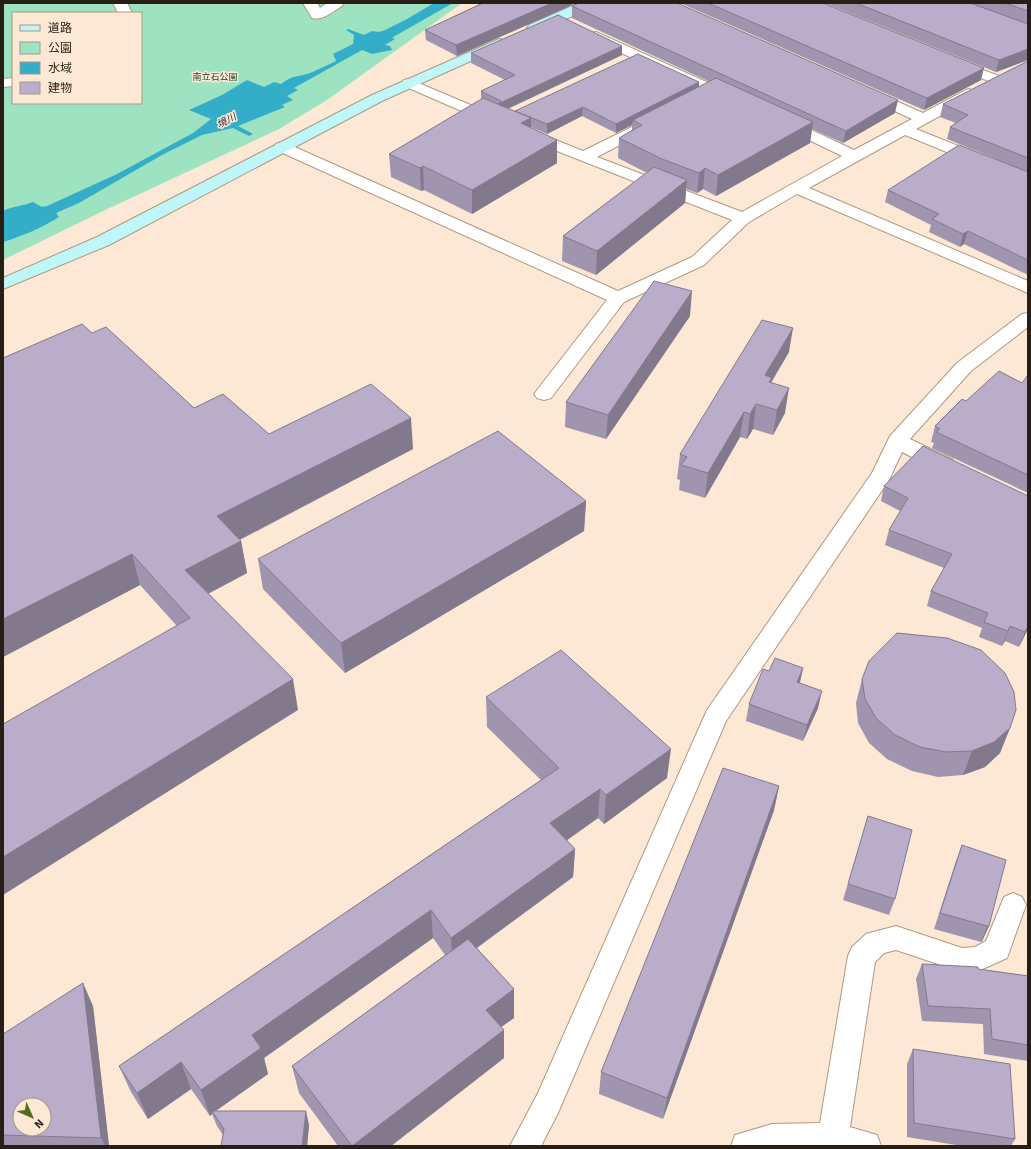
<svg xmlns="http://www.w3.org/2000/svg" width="1031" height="1149" font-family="Signika,'Noto Sans JP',sans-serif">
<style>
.green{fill:#9de3c1;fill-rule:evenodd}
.water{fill:#34aec8}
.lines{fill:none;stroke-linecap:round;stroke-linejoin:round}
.street-casing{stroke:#b09982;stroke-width:2}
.secondary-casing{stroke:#b09982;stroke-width:2}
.street{fill:#fff;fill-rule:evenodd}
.secondary{fill:#bff6f7;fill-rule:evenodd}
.wall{fill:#a095ae}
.shaded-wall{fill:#82798d}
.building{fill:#baadca;stroke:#82798d;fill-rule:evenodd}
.labels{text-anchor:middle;stroke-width:3;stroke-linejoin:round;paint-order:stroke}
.far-park-label{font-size:9px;fill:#0e3827;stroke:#fce8d4}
.far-water-label{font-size:10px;font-style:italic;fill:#1d3136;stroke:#fce8d4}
</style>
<rect width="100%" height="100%" fill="#fce8d4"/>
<path class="green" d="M 3,3 L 462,3 L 327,100 L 279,129 L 101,212 L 3,260 ZM 13,13 L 141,13 L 141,103 L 13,103 Z"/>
<path class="water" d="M 434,3 L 453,3 L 395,36 L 392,38 L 395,39 L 385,45 L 390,46 L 392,50 L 372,54 L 362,50 L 294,88 L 298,90 L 287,96 L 293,100 L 282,105 L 285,107 L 238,126 L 253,134 L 249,136 L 233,128 L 202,135 L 162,155 L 79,203 L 56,213 L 59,217 C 41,228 23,236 3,242 L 3,211 C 13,206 23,206 33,202 L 42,207 L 47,206 L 117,174 L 193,133 L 211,119 L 189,110 L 222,95 L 247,80 L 264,87 L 274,82 L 281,84 C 293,75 298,77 310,73 C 319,69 328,65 336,61 L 333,54 L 353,44 L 354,35 L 346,30 L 348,29 L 364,35 L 372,31 L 378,32 L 383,31 L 407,19 Z"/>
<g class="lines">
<g class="street-casing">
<g id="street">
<polygon points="113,3 127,3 132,13 118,13"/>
<path d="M 303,3 L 317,3 L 320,8 L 327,3 L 344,3 L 342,6 C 333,11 323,21 312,18 Z"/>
<polygon points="596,32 735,95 738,98 735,101 730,103 725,101 591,39 589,36 591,33"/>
<polygon points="956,60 1002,77 1004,80 1002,83 997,84 951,67 949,64 951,61"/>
<polygon points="13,78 13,86 3,87 3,79"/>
<polygon points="409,79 499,117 502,120 499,123 494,125 489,123 404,86 402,83 404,80"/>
<polygon points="869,89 923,113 964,91 969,89 974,91 977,94 974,97 916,129 1028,174 1028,185 905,135 809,188 1028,281 1028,293 797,194 749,222 704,265 624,302 551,398 544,400 537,398 534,394 607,300 276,150 274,147 276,144 282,142 288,144 618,291 692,257 732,220 524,138 522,135 524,132 530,130 536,132 583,151 640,123 645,121 650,123 653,126 650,129 597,157 742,212 842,156 780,126 777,123 780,120 785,118 790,120 854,150 912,119 864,97 861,94 864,91"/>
<path d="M 1028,313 L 1028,327 L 971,371 L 910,439 L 952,459 L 955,464 L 952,469 C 936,473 917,459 902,452 L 889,480 L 726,721 L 558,1113 L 541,1146 L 510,1146 L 538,1093 L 707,710 L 872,473 L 890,436 L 957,363 L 1022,314 Z"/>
<polygon points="1013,893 1022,897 1026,905 1007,958 978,971 962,972 896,950 884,953 875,962 850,1127 877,1135 881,1146 731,1146 735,1135 772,1124 820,1123 848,956 852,947 866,934 896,926 962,948 975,947 986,941 1004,897"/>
</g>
</g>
<g class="secondary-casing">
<g id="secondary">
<polygon points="579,3 597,3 595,6 539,31 534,32 529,31 527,28 529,25"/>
<polygon points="499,39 504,40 506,43 504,46 382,101 109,245 3,289 3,278 97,237 372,95"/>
</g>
</g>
<use href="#street" class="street"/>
<use href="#secondary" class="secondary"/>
</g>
<g class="wall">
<polygon points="478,3 572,3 572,5 457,56 426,40 425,30 478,5"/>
<polygon points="680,3 823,3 981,80 924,110"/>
<polygon points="825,3 1028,3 1028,60 996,72"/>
<polygon points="572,6 895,113 843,143 812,129 810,143 716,196 703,189 697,193 686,189 685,203 596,275 562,261 563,236 647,173 618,158 619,138 632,130 632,125 616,133 582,116 547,134 531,127 531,128 557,163 472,214 424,190 421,191 391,177 389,154 481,100 481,91 505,80 471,63 471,53 622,55 508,109 515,111 699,82 699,87 710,82 572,18"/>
<polygon points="1028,61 1028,275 964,244 960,247 929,232 931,225 885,202 888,190 996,159 947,139 950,127 956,123 940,117 943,104"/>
<polygon points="690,316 606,439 565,427 566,402"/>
<polygon points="92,333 194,408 269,434 413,449 240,540 241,541 247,573 208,594 298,710 176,625 140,585 3,657 3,358"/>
<polygon points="789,352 771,383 785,413 773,435 753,429 747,439 740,437 705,498 679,490 680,480 677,479 680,454"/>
<polygon points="1028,375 1028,493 932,448 934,443 931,442 935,426 966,401 1022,383"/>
<polygon points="884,486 1028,495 1028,629 1019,647 1005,641 1002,646 979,637 982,628 927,606 931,591 944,568 885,545 889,530 900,511 881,501"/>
<polygon points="586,501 584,531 345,673 263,589 258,559"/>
<polygon points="803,668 800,683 818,708 803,741 746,721 749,704 769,671"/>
<polygon points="862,679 1010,728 1000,753 985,767 963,775 938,777 912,771 887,759 869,743 858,723 856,703"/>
<polygon points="486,697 667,778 604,824 598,818 567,840 575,849 573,877 477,948 514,989 514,1018 501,1027 504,1058 391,1146 338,1146 299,1093 292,1066 445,955 433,938 264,1058 268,1074 215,1111 309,1125 307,1146 221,1146 223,1135 217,1126 212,1114 210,1116 191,1089 148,1119 131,1092 119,1066 541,780 487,727"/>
<polygon points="779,786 774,810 663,1119 599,1094 601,1072"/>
<polygon points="868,816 895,899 889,915 843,900"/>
<polygon points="962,845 989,926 982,941 981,942 934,929 956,861"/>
<polygon points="922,964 978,969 1028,976 1028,1061 984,1054 983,1024 922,1021 916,979"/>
<polygon points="93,1006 109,1146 3,1146 3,1034"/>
<polygon points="913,1049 1015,1139 1011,1146 962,1146 907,1137 907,1064"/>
</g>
<g class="shaded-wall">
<polygon points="552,3 572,3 572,5 457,56 456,45"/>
<polygon points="622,46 622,55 498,113 498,104"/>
<polygon points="1028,49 1028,60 996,72 999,60"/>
<polygon points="984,68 981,80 924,110 927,98"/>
<polygon points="699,82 699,91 633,120 632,125 616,133 616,124"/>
<polygon points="898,100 895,113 843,143 846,131"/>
<polygon points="583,107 582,116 547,134 547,124"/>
<polygon points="531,118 531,142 521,123"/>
<polygon points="813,122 810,143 716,196 718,175"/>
<polygon points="557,140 557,163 472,214 472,190"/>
<polygon points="423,166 424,190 421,191 420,168"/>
<polygon points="705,168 703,189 697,193 699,173"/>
<polygon points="687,180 685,203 596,275 597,251"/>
<polygon points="968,231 964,244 960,247 963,234"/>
<polygon points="692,291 690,316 606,439 608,415"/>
<polygon points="793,328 789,352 770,384 768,402 765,407 768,389 765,375"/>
<polygon points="789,388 785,413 773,435 777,410"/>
<polygon points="756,404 753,429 747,439 750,414"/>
<polygon points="744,412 740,437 705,498 708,473"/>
<polygon points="411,418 413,449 223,548 217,516"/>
<polygon points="586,501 584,531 345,673 341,643"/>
<polygon points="241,541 247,573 192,602 185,570"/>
<polygon points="132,554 140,585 3,657 3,619"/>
<polygon points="1010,626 1005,641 1002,646"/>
<polygon points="1028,626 1028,629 1019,647 1025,632"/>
<polygon points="803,668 799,685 797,682"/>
<polygon points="293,679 298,710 3,895 3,857"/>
<polygon points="822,691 818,708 803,741 807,725"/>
<polygon points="1010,728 1000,753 985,767 963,775 972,751"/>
<polygon points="671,749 667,778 604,824 606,795"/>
<polygon points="779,786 774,810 663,1119 667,1098"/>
<polygon points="600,789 598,818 549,853 550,823"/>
<polygon points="575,849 573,877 453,965 451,938"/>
<polygon points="431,910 433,938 264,1058 268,1074 213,1113 212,1111 212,1114 210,1116 201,1090 252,1035"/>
<polygon points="987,926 989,926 982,941 981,942"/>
<polygon points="83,983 93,1006 109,1146 105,1146 101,1138"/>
<polygon points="514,989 514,1018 486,1038 486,1010"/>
<polygon points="504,1030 504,1058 391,1146 352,1146"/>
<polygon points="181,1062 191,1089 148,1119 137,1093"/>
<polygon points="306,1111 309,1125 307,1146 302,1146"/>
</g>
<g class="building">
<polygon points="479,3 552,3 456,45 425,30 481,4"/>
<polygon points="579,3 677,3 898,100 846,131 572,6"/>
<polygon points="708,3 823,3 984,68 927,98"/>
<polygon points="856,3 970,3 1028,24 1028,49 999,60"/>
<polygon points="1005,3 1028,3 1028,11"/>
<polygon points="558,15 622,46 498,104 501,101 481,91 515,75 471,53"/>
<polygon points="638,54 699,82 616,124 583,107 547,124 515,111"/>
<polygon points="1028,61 1028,158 950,127 968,115 943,104"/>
<polygon points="716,78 813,122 718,175 705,168 699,173 662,159 619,138 642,125 633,120"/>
<polygon points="483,98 531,118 521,123 557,140 472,190 423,166 420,168 389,154"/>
<polygon points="959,145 1028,172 1028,260 968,231 963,234 932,219 939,214 888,190"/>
<polygon points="654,167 687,180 597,251 563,236"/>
<polygon points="654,281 692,291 608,415 566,402"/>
<polygon points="762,320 793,328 765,375 772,378 769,382 789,388 777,410 756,404 750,414 744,412 708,473 681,465 687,457 680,454"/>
<polygon points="82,324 92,333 106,327 194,408 223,394 269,434 371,384 411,418 217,516 241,541 185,570 293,679 3,857 3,724 190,618 132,554 3,619 3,358"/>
<polygon points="999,371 1022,383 1028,375 1028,475 936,432 940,429 935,426 962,399 966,401"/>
<polygon points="498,431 586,501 341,643 258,559"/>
<polygon points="923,446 1026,495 1028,495 1028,626 1025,632 1010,626 1008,631 984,622 988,613 931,591 952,554 889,530 908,498 884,486"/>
<polygon points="897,633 947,638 981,650 1005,673 1014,692 1016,710 1010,728 994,742 972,751 946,752 920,747 895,735 876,718 865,699 862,679 869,661"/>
<polygon points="561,650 671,749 606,795 600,789 550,823 575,849 451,938 431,910 252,1035 261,1048 201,1090 181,1062 137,1093 119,1066 559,768 486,697"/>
<polygon points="775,658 803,668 797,682 822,691 807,725 749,704 763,669 769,671"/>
<polygon points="723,768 779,786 667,1098 601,1072"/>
<polygon points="868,816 912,830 895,899 848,884"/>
<polygon points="962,845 1006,860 989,926 987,926 940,913"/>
<polygon points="468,939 514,989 486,1010 504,1030 352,1146 292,1066"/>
<polygon points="922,964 978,967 978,969 1028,976 1028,1045 992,1039 990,1009 928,1006"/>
<path d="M 83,983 L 101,1138 L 3,1135 L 3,1034 ZM 20,1105 L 44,1105 L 44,1129 L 20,1129 Z"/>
<polygon points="913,1049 1010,1064 1015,1139 914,1123"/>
<polygon points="212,1111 306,1111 302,1146 221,1146 224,1129"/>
</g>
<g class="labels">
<g class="far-park-label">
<text x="215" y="80">南立石公園</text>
</g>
<g class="far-water-label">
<text transform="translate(226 120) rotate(-28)" y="4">境川</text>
</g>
</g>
<rect width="1031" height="1149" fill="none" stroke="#271e15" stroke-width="8"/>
<rect x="12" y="12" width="130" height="92" fill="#fce8d4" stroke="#a79788"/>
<rect x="20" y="25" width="20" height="6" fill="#bff6f7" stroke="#a79788"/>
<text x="48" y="32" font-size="12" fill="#271e15">道路</text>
<rect x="20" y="42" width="20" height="12" fill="#9de3c1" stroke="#a79788"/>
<text x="48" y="52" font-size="12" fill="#271e15">公園</text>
<rect x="20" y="62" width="20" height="12" fill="#34aec8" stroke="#a79788"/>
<text x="48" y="72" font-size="12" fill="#271e15">水域</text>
<rect x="20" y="82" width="20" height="12" fill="#baadca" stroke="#a79788"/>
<text x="48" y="92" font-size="12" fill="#271e15">建物</text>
<g transform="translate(32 1117) rotate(135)"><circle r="19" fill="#fce8d4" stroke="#a79788"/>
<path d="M0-3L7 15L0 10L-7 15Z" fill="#566c1c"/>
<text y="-6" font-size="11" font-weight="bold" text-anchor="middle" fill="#271e15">N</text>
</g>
</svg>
